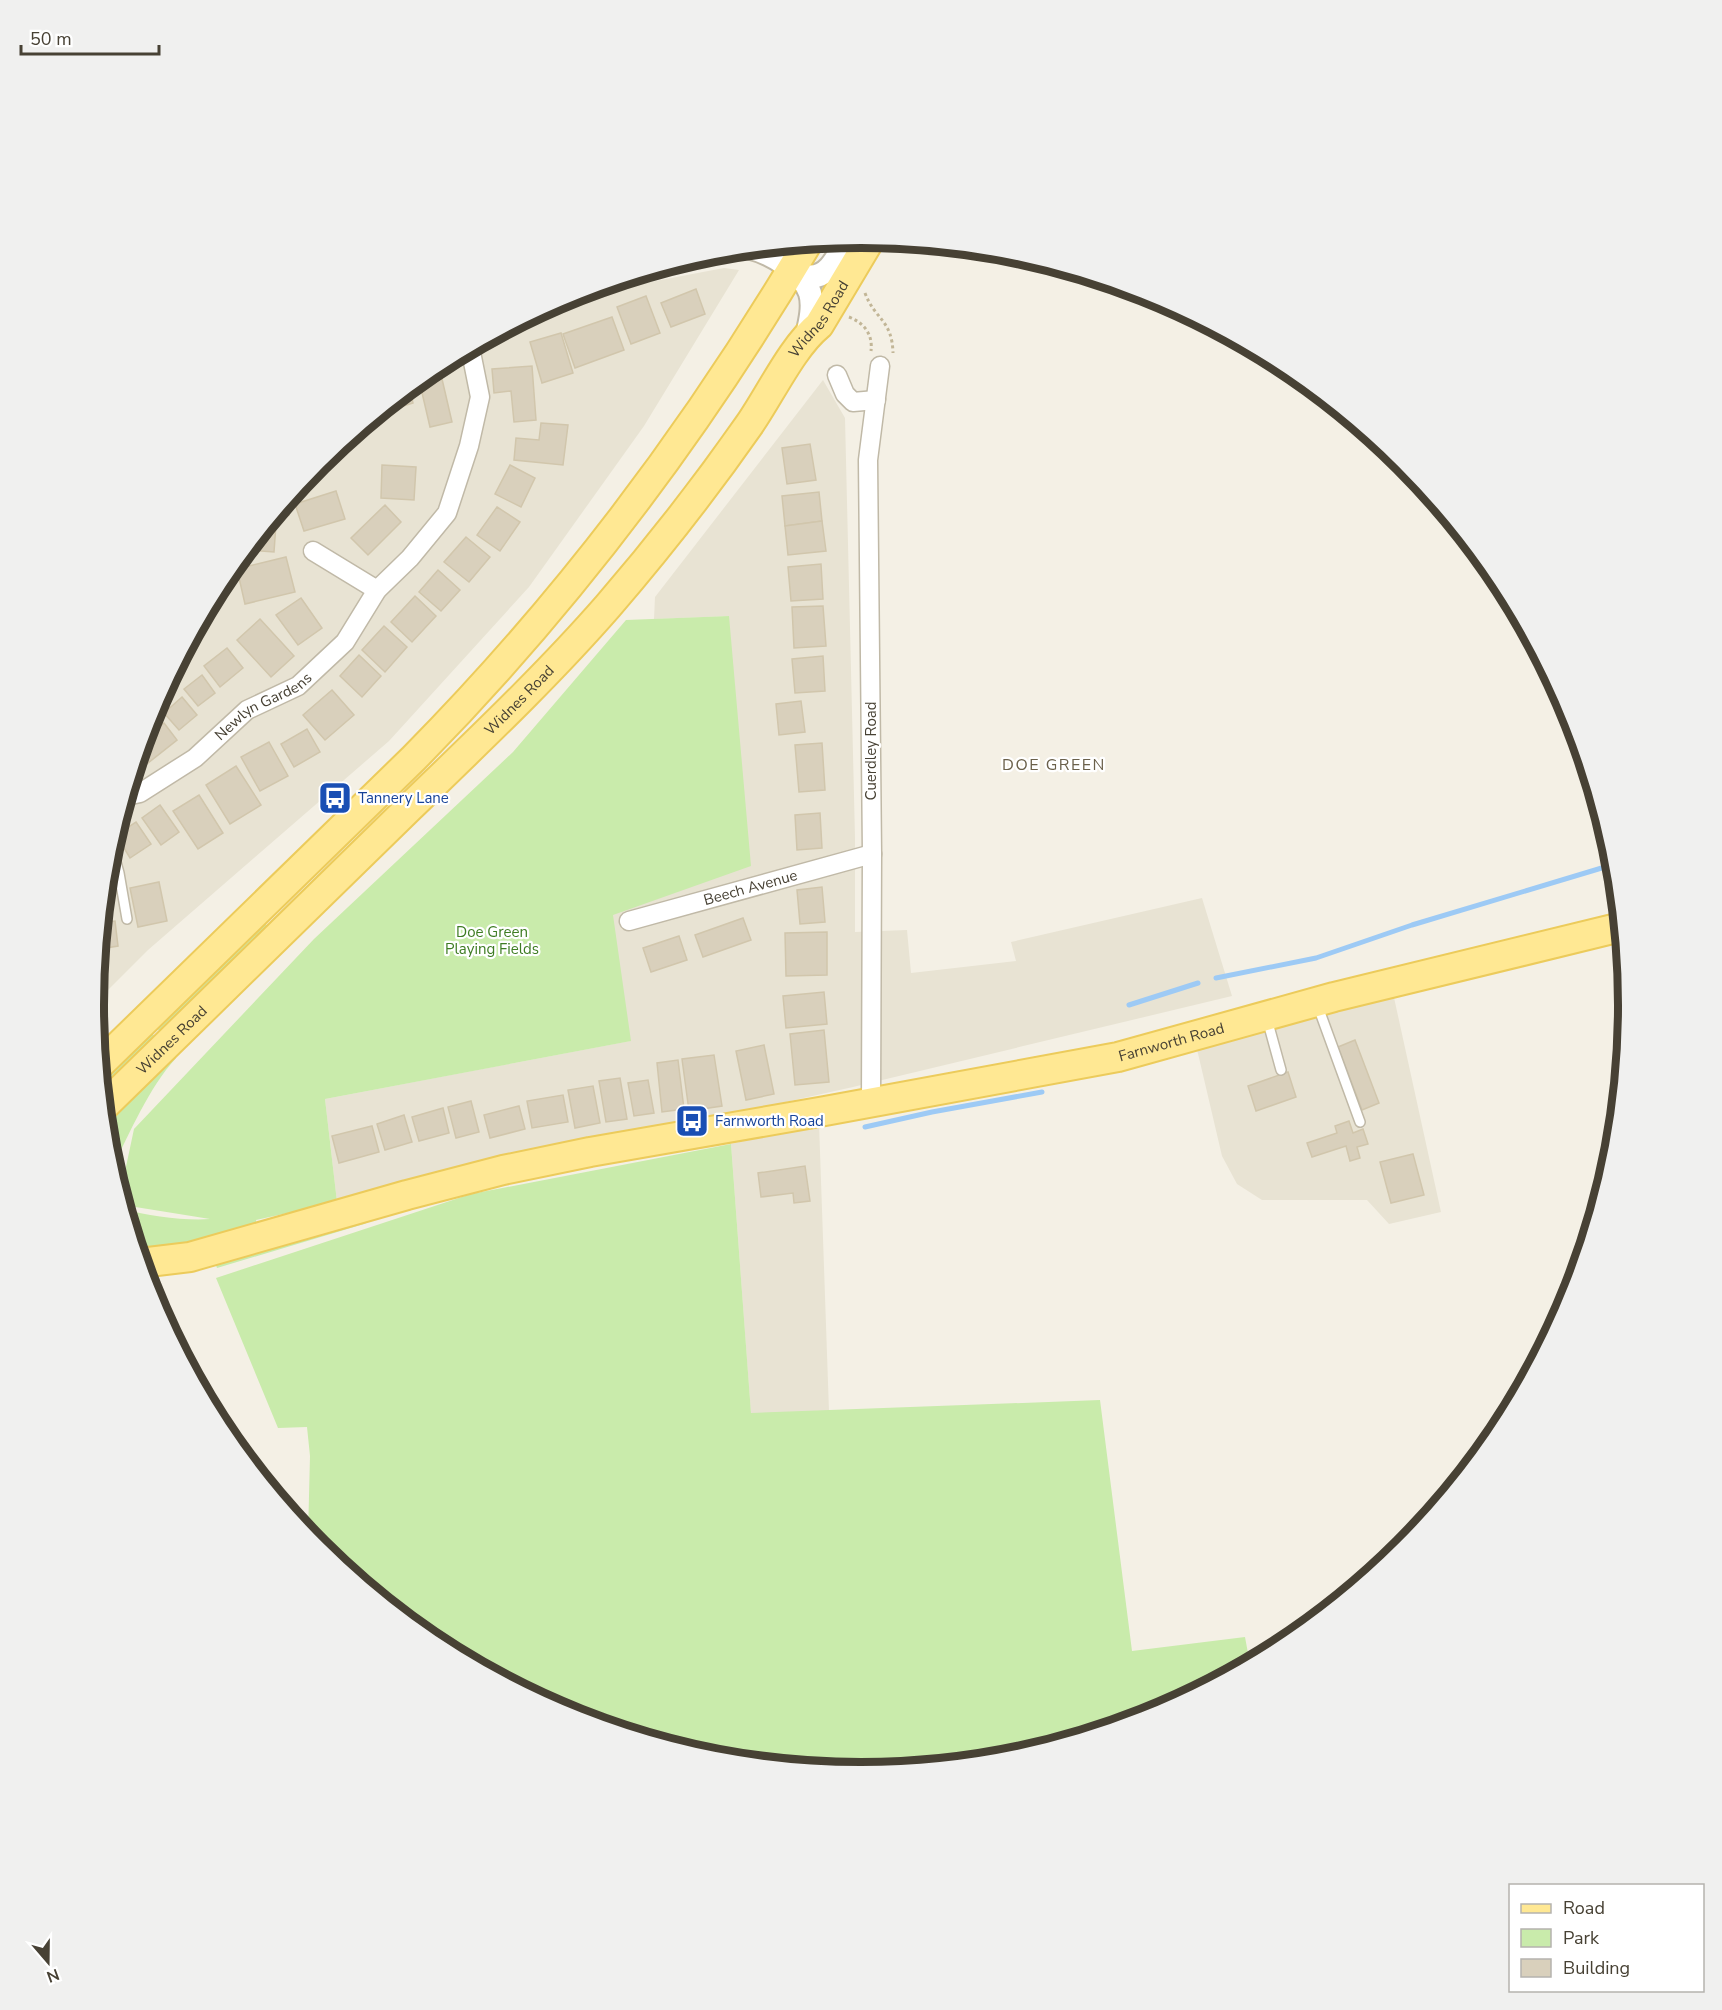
<svg xmlns="http://www.w3.org/2000/svg" width="1722" height="2010" font-family="'Nunito Sans',sans-serif">
<style>
.residential{fill:#e8e3d3}
.green{fill:#c9ebab}
.lines{fill:none;stroke-linecap:round;stroke-linejoin:round}
.stream{stroke:#9dcaf5;stroke-width:5}
.building{fill:#d9d0bc;stroke:#d1c6ac;stroke-width:1.5}
.service-casing{stroke:#c0b9a7;stroke-width:12}
.minor-casing{stroke:#c0b9a7;stroke-width:21}
.tertiary-casing{stroke:#c0b9a7;stroke-width:26}
.primary-casing{stroke:#eccb5b;stroke-width:32}
.path{stroke:#c2b697;stroke-width:3;stroke-dasharray:3 3;stroke-linecap:butt}
.service{stroke:#fff;stroke-width:9}
.minor{stroke:#fff;stroke-width:18}
.tertiary{stroke:#fff;stroke-width:22}
.primary{stroke:#ffe893;stroke-width:28}
.labels{text-anchor:middle;stroke-width:4.5;stroke-linejoin:round;paint-order:stroke}
.street-label{font-size:15px;fill:#474134;stroke:#fff}
.transit-label{font-size:15px;fill:#164399;stroke:#fff;text-anchor:start}
.park-label{font-size:15px;fill:#3e7c23;stroke:#fff}
.neighbourhood-label{font-size:16px;letter-spacing:1.5px;fill:#6a604a;stroke:#fff}
.rim{fill:none;stroke:#474134;stroke-width:8}
</style>
<rect width="100%" height="100%" fill="#f4f0e5"/>
<g class="residential">
<polygon points="724,268 739,270 644,426 529,587 389,741 148,950 93,1005 108,855 152,711 223,578 318,462 435,366 533,313 603,291"/>
<polygon points="823,380 845,418 855,838 855,932 907,930 911,973 1016,961 1011,942 1202,898 1232,996 853,1087 337,1202 325,1099 630,1041 612,915 729,616 654,619 655,597"/>
<polygon points="1393,993 1441,1212 1389,1224 1367,1200 1262,1200 1237,1184 1222,1156 1196,1045"/>
<polygon points="819,1123 829,1411 751,1414 731,1144"/>
</g>
<g class="green">
<path d="M 729,616 L 751,866 L 613,915 L 631,1041 L 325,1099 L 337,1202 L 256,1220 L 257,1228 L 138,1254 L 124,1209 C 148,1216 186,1221 210,1219 L 123,1205 L 120,1195 L 134,1129 L 314,939 L 513,752 L 626,620 Z"/>
<polygon points="262,921 272,930 164,1036 155,1026"/>
<polygon points="150,1031 158,1040 102,1095 100,1079"/>
<path d="M 173,1054 L 176,1058 C 148,1089 131,1131 112,1168 L 108,1154 L 104,1121 Z"/>
<polygon points="731,1144 751,1413 1100,1400 1132,1651 1245,1637 1250,1664 1155,1715 1010,1758 861,1773 711,1758 567,1714 434,1643 318,1548 308,1536 310,1456 307,1427 278,1428 216,1278 471,1194"/>
<polygon points="370,1216 371,1221 364,1224 217,1268 215,1263"/>
</g>
<g class="lines">
<g class="stream">
<polyline points="1216,978 1316,958 1412,925 1615,864"/>
<polyline points="1129,1005 1198,983"/>
<polyline points="865,1127 932,1112 1042,1092"/>
</g>
</g>
<g class="building">
<polygon points="696,289 705,314 671,327 661,303"/>
<polygon points="646,296 660,333 631,344 617,307"/>
<polygon points="612,317 624,350 575,368 563,334"/>
<polygon points="561,333 573,373 542,383 530,342"/>
<polygon points="532,366 536,420 514,422 511,391 494,393 492,369"/>
<polygon points="442,379 452,422 430,427 420,384"/>
<polygon points="409,387 413,403 377,414"/>
<polygon points="541,423 568,425 563,465 514,460 516,438 539,440"/>
<polygon points="810,444 816,480 787,484 782,448"/>
<polygon points="382,465 416,467 414,500 381,498"/>
<polygon points="510,465 535,478 521,507 495,494"/>
<polygon points="336,491 345,519 304,531 295,504"/>
<polygon points="819,492 822,521 785,526 782,496"/>
<polygon points="283,505 289,515 276,524 274,552 246,550"/>
<polygon points="385,505 401,522 368,555 351,538"/>
<polygon points="497,507 520,522 500,551 477,535"/>
<polygon points="822,521 826,551 788,555 785,526"/>
<polygon points="466,537 490,557 469,582 444,562"/>
<polygon points="286,557 295,592 245,604 237,569"/>
<polygon points="821,564 823,599 791,601 788,567"/>
<polygon points="438,570 460,590 441,611 419,592"/>
<polygon points="415,596 436,616 412,642 391,622"/>
<polygon points="301,598 322,628 298,645 276,615"/>
<polygon points="823,606 826,646 794,648 792,607"/>
<polygon points="260,619 294,656 271,677 237,640"/>
<polygon points="384,626 407,647 385,672 362,650"/>
<polygon points="227,648 243,668 220,687 204,666"/>
<polygon points="359,655 381,676 362,697 340,676"/>
<polygon points="823,656 825,691 795,693 792,659"/>
<polygon points="202,675 215,693 198,706 184,689"/>
<polygon points="332,690 354,715 325,740 303,715"/>
<polygon points="182,697 197,715 179,730 164,713"/>
<polygon points="801,701 805,732 779,735 776,704"/>
<polygon points="164,723 177,740 143,767 137,759 143,739"/>
<polygon points="307,729 320,752 294,767 281,744"/>
<polygon points="269,742 288,776 260,791 241,757"/>
<polygon points="822,743 825,790 799,792 795,745"/>
<polygon points="236,766 261,805 230,824 206,785"/>
<polygon points="199,795 223,833 198,849 173,811"/>
<polygon points="160,805 179,832 161,845 142,818"/>
<polygon points="820,813 822,848 797,850 795,815"/>
<polygon points="136,822 151,844 130,858 116,835"/>
<polygon points="159,882 167,921 138,927 130,888"/>
<polygon points="822,887 825,922 800,924 797,890"/>
<polygon points="743,918 751,940 703,957 695,935"/>
<polygon points="115,921 118,946 99,949 101,923"/>
<polygon points="827,932 827,975 786,976 785,933"/>
<polygon points="679,936 687,960 651,972 643,948"/>
<polygon points="824,992 827,1024 786,1028 783,996"/>
<polygon points="824,1030 829,1082 795,1085 790,1034"/>
<polygon points="1355,1040 1379,1103 1362,1110 1338,1047"/>
<polygon points="764,1045 774,1094 746,1100 736,1051"/>
<polygon points="714,1055 722,1106 689,1111 682,1059"/>
<polygon points="678,1060 684,1109 662,1112 657,1063"/>
<polygon points="1288,1072 1296,1097 1256,1111 1248,1086"/>
<polygon points="620,1078 627,1119 606,1122 599,1081"/>
<polygon points="648,1080 654,1113 634,1116 628,1083"/>
<polygon points="593,1086 600,1123 575,1128 568,1090"/>
<polygon points="563,1095 568,1122 532,1128 527,1101"/>
<polygon points="471,1101 479,1132 456,1138 448,1107"/>
<polygon points="519,1106 525,1129 490,1138 484,1115"/>
<polygon points="443,1108 449,1133 419,1141 412,1117"/>
<polygon points="404,1115 412,1142 385,1150 377,1124"/>
<polygon points="1349,1121 1353,1133 1363,1129 1368,1144 1357,1147 1360,1158 1350,1161 1346,1146 1312,1157 1307,1143 1337,1133 1335,1126"/>
<polygon points="372,1126 379,1152 339,1163 332,1136"/>
<polygon points="1413,1154 1424,1195 1391,1203 1380,1162"/>
<polygon points="805,1166 810,1201 794,1203 793,1193 761,1197 758,1173"/>
<polygon points="167,1317 186,1357 183,1358 162,1319"/>
</g>
<g class="lines">
<g class="service-casing">
<g id="service">
<polyline points="111,844 119,873 127,919"/>
<polyline points="1317,1004 1360,1122"/>
<polyline points="1267,1019 1281,1070"/>
</g>
</g>
<g class="minor-casing">
<g id="minor">
<polyline points="837,375 845,394 853,402 876,400"/>
<polyline points="313,551 377,590"/>
<path id="s1" d="M 126,796 L 140,793 L 195,758 L 247,710 L 298,686 L 345,642 L 377,590 L 410,558 L 447,513 L 469,446 L 480,397 L 470,347"/>
<path id="s2" d="M 629,921 L 872,854"/>
<polyline points="871,1102 872,854 868,460 880,366"/>
</g>
</g>
<g class="tertiary-casing">
<g id="tertiary">
<path d="M 751,248 C 771,253 803,272 810,293 C 814,306 810,322 807,335"/>
<path d="M 792,270 C 796,272 801,275 806,276 C 828,281 839,254 848,238"/>
</g>
</g>
<g class="primary-casing">
<g id="primary">
<path d="M 99,1065 L 414,758 C 567,603 698,429 808,242"/>
<path id="s3" d="M 103,1107 C 205,1008 307,908 409,808 C 476,743 546,677 608,606 C 658,548 705,488 749,425 C 770,395 792,347 819,325 L 871,238"/>
<path id="s4" d="M 140,1263 L 190,1257 L 407,1195 L 503,1170 L 590,1152 L 825,1111 L 1118,1057 L 1334,997 L 1621,927"/>
</g>
</g>
<g class="path">
<path d="M 865,293 C 875,320 892,319 893,353"/>
<path d="M 849,317 C 864,323 873,334 871,351"/>
</g>
<use href="#service" class="service"/>
<use href="#minor" class="minor"/>
<use href="#tertiary" class="tertiary"/>
<use href="#primary" class="primary"/>
</g>
<defs>
<g id="bus-square" transform="scale(1.725)"><rect x="-9" y="-9" width="18" height="18" rx="4" fill="#1a4fb4" stroke="#fff"/><path d="M-5-6H5V4H4V6H2V4H-2V6H-4V4H-5ZM-3.5-4V0h7V-4ZM-3.5 1.2v1.5H-2V1.2ZM2 1.2v1.5H3.5V1.2Z" fill="#fff"/></g>
</defs>
<g fill-rule="evenodd">
<use href="#bus-square" x="335" y="798"/>
<use href="#bus-square" x="692" y="1121"/>
</g>
<g class="labels">
<g class="street-label">
<text dy="5" stroke="none"><textPath href="#s3" startOffset="1068">Widnes Road</textPath></text>
<text dy="5" stroke="none"><textPath href="#s3" startOffset="582">Widnes Road</textPath></text>
<text dy="5" stroke="none"><textPath href="#s1" startOffset="166">Newlyn Gardens</textPath></text>
<text transform="translate(871 751) rotate(-90)" y="5">Cuerdley Road</text>
<text dy="5" stroke="none"><textPath href="#s2" startOffset="126">Beech Avenue</textPath></text>
<text dy="5" stroke="none"><textPath href="#s3" startOffset="96">Widnes Road</textPath></text>
<text dy="5" stroke="none"><textPath href="#s4" startOffset="1056">Farnworth Road</textPath></text>
</g>
<g class="transit-label">
<text x="358" y="803">Tannery Lane</text>
<text x="715" y="1126">Farnworth Road</text>
</g>
<g class="park-label">
<text x="492" y="937">Doe Green<tspan x="492" dy="17">Playing Fields</tspan></text>
</g>
<g class="neighbourhood-label">
<text x="1054" y="770">DOE GREEN</text>
</g>
</g>
<path d="M0 0H1722V2010H0ZM104 1005a757 757 0 1 1 1514 0a757 757 0 1 1-1514 0Z" fill="#f0f0ef" fill-rule="evenodd"/>
<path class="rim" d="M104 1005a757 757 0 1 1 1514 0a757 757 0 1 1-1514 0Z"/>
<rect x="1509" y="1884" width="195" height="108" fill="#ffffff" stroke="#b5b3ae" stroke-width="1.5"/>
<rect x="1521" y="1904" width="30" height="9" fill="#ffe893" stroke="#b5b3ae" stroke-width="1.5"/>
<text x="1563" y="1914" font-size="18" fill="#474134">Road</text>
<rect x="1521" y="1929" width="30" height="18" fill="#c9ebab" stroke="#b5b3ae" stroke-width="1.5"/>
<text x="1563" y="1944" font-size="18" fill="#474134">Park</text>
<rect x="1521" y="1959" width="30" height="18" fill="#d9d0bc" stroke="#b5b3ae" stroke-width="1.5"/>
<text x="1563" y="1974" font-size="18" fill="#474134">Building</text>
<g transform="translate(48 1962) rotate(160)" stroke="#ffffff" stroke-width="4.5" paint-order="stroke">
<path d="M0-4.5L10 22L0 15L-10 22Z" fill="#474134"/>
<text y="-9" font-size="16" font-weight="bold" text-anchor="middle" fill="#474134">N</text>
</g>
<path d="M21 45v9h138v-9" fill="none" stroke="#474134" stroke-width="3"/>
<text x="30" y="45" font-size="18" fill="#474134" stroke="#ffffff" stroke-width="4.5" paint-order="stroke">50 m</text>
</svg>
